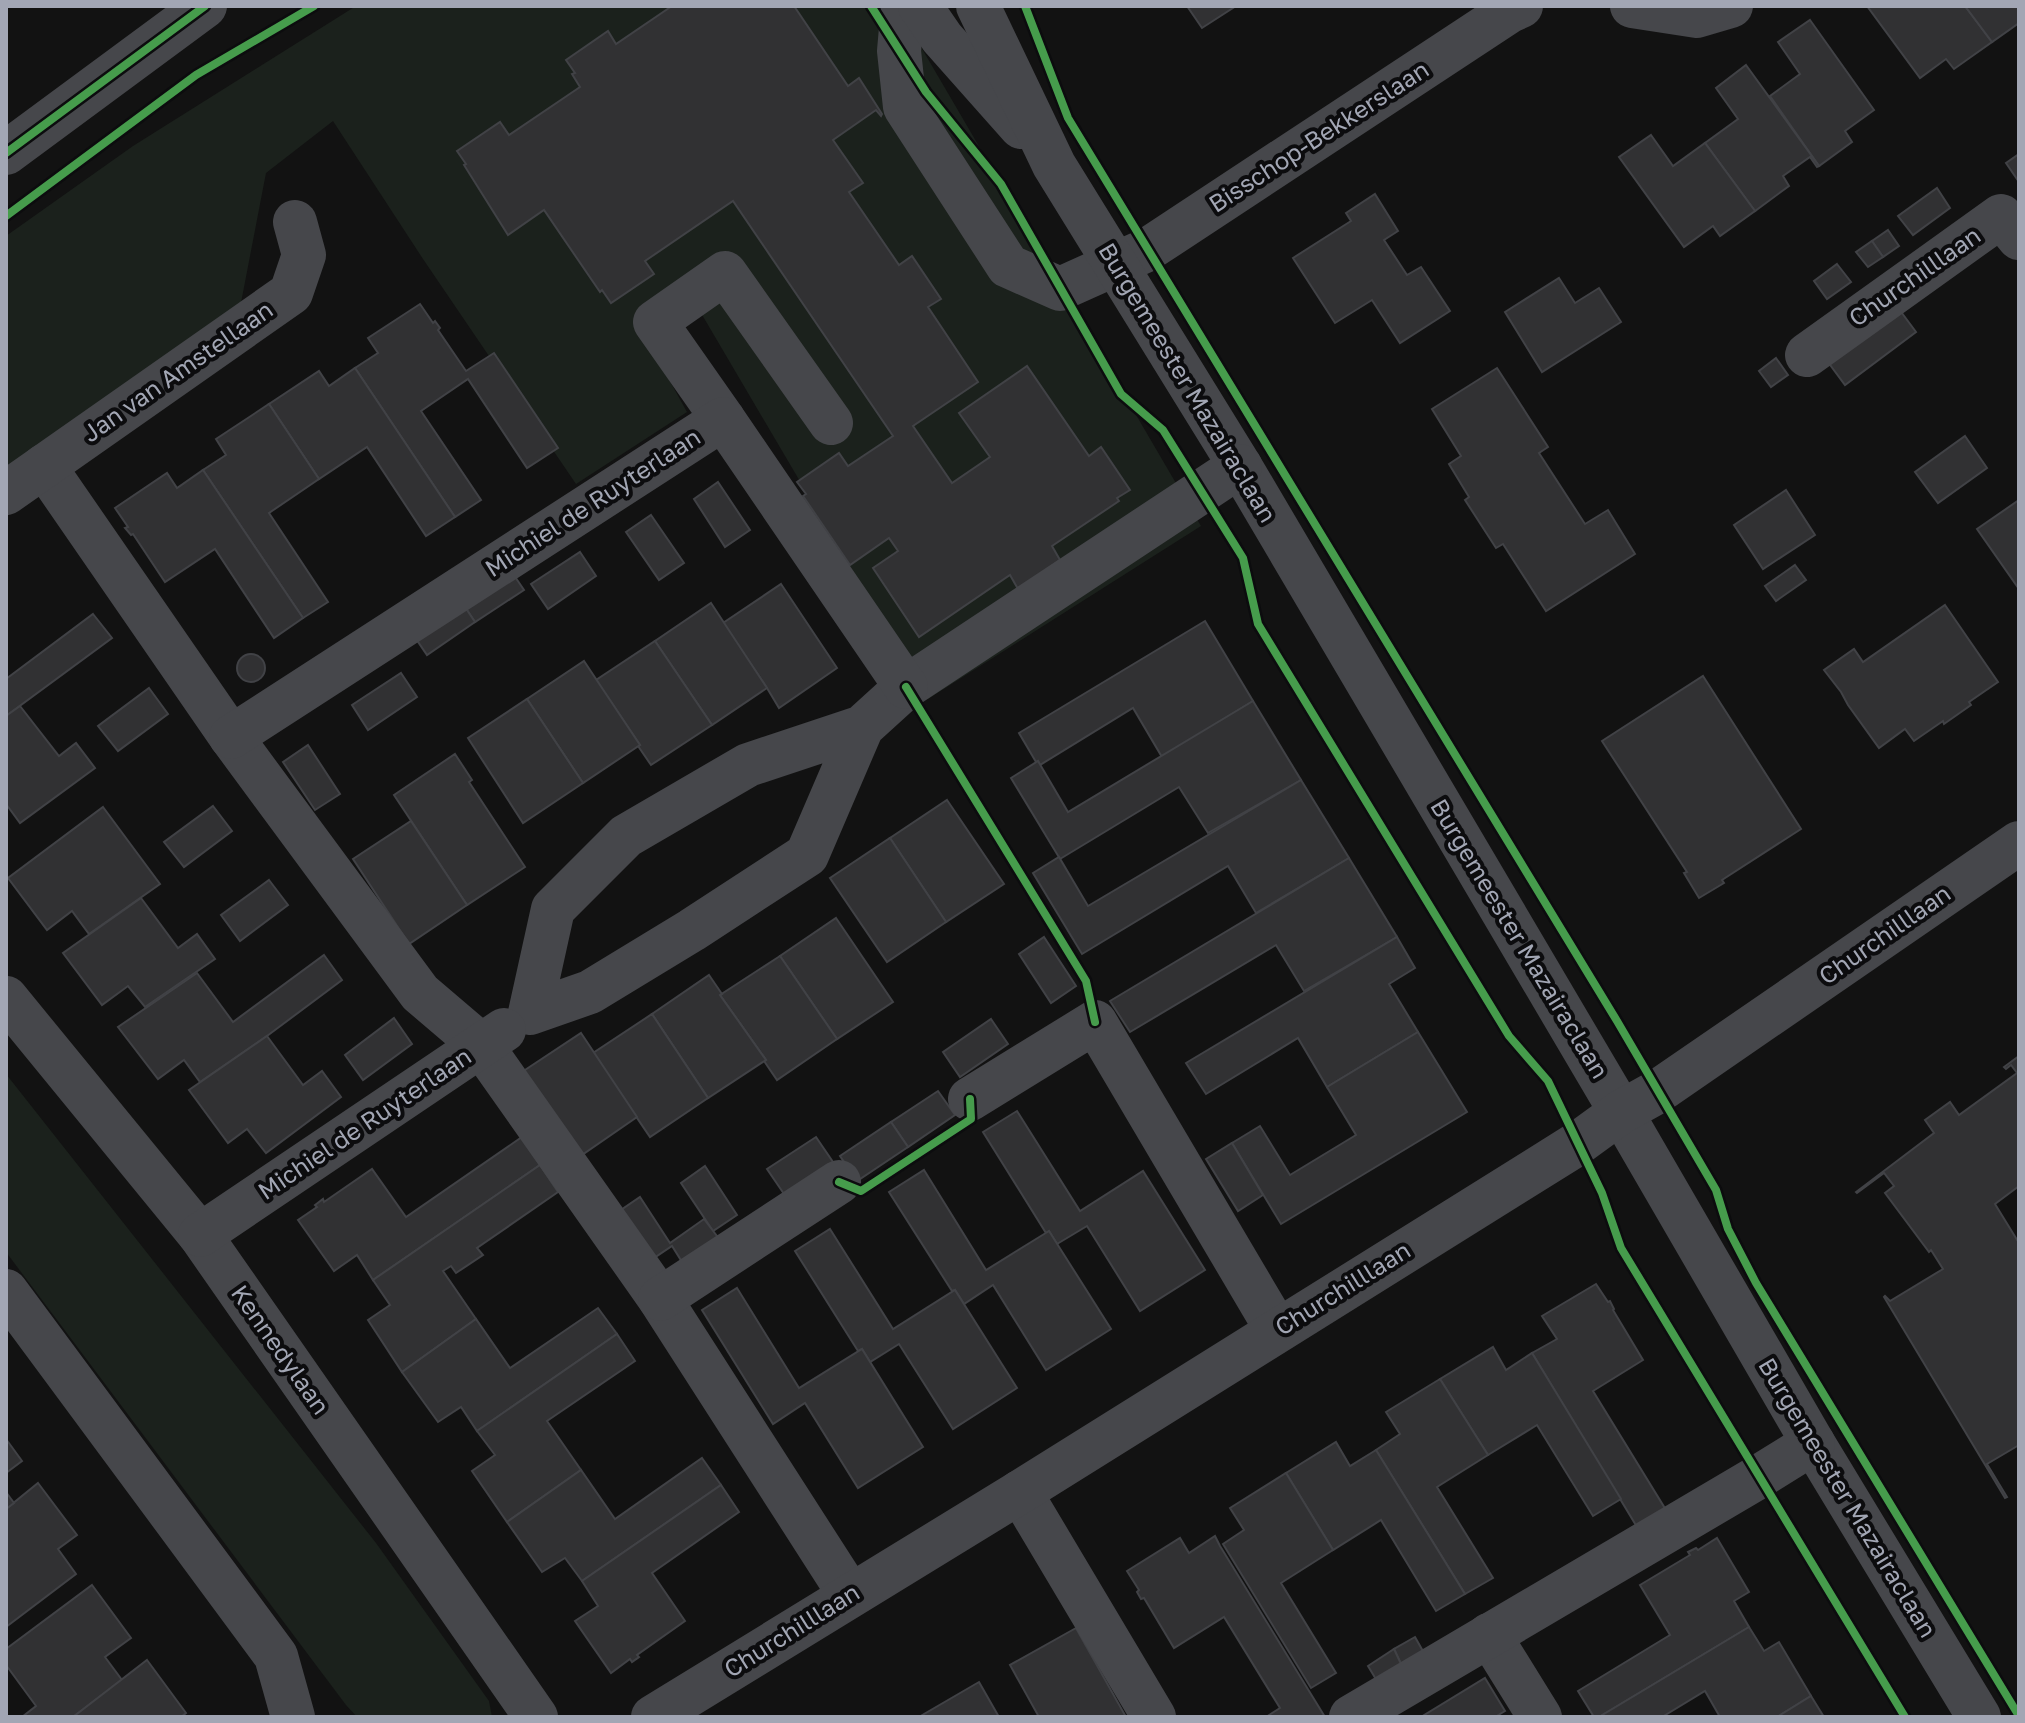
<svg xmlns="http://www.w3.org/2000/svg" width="2025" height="1723" font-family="'Golos Text',sans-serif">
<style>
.green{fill:#1b211c}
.building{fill:#313133;stroke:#414246;stroke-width:2}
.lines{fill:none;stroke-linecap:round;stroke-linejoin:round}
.minor{stroke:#46474b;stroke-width:44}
.cycleway-casing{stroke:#0c0c0e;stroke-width:13}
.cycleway{stroke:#469c4c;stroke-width:8}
.labels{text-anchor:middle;stroke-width:8;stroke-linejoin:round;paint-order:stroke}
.street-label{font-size:24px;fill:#a2a6b4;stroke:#0c0c0e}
</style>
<rect width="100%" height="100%" fill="#121212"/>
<g class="green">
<polygon points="356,6 897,6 1201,526 928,699 691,296 646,338 687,412 576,484 423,259 333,121 266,173 240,308 6,468 6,236 133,146"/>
<polygon points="6,1074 376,1543 489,1701 492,1717 357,1717 346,1705 6,1252"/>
</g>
<g class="building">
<polygon points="672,6 794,6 848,86 859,78 882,114 881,116 876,110 833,140 863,183 849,192 899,265 912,256 941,299 928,307 978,382 913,426 952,483 990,457 959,413 1027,366 1089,456 1101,447 1130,490 1117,498 1119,501 1052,546 1060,560 1018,589 1010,575 919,637 873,568 898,551 889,538 850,565 803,496 806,494 797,482 839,453 848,466 893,436 733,201 645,261 654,274 611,303 602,290 600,292 544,210 508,235 464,165 466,164 457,151 500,122 509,135 580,87 572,74 575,73 566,60 608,31 616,44"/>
<polygon points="1187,6 1236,6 1202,28"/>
<polygon points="1867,6 1965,6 1992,42 1954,69 1946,59 1920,78"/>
<polygon points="1965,6 2019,6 2019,23 1992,42"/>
<polygon points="1810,20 1874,110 1845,131 1852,142 1819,166 1770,96 1800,74 1778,42"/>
<polygon points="1746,65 1819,166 1817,167 1810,157 1783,176 1789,186 1755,211 1705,143 1738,119 1716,88"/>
<polygon points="1651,135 1673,166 1705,143 1755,211 1720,236 1713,226 1684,247 1619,157"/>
<polygon points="2019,154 2019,182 2006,163"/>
<polygon points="1937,188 1950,208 1913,235 1898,216"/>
<polygon points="1375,194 1398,231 1384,240 1407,275 1421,267 1450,311 1400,343 1372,300 1335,323 1293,258 1351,221 1346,213"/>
<polygon points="1888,230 1899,246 1883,257 1872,241"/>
<polygon points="1872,241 1883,257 1868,267 1856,252"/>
<polygon points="1837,264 1851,282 1827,299 1814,281"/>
<polygon points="1559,278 1575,303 1599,288 1621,322 1542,372 1505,312"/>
<polygon points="1893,301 1916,332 1845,385 1822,354"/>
<polygon points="420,304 433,323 435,321 440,328 438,330 466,371 494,353 558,448 527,468 468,379 421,411 481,500 455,517 355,368 378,353 368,338"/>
<polygon points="1776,358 1788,375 1771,387 1759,371"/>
<polygon points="355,368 455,517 426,536 367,447 319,479 269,404 319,371 329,386"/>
<polygon points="1497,368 1548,447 1539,453 1585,524 1608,510 1635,554 1546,611 1503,544 1496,548 1465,500 1469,497 1449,464 1461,456 1432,409"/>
<polygon points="269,404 319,479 269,513 328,602 303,618 203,470 226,455 216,439"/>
<polygon points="1965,436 1987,468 1938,503 1915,472"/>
<polygon points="203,470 303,618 274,638 215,549 165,582 133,534 131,535 125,528 128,527 115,508 167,473 177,488"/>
<polygon points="718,482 750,530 725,547 694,499"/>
<polygon points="1786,490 1815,535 1763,569 1734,525"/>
<polygon points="2019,500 2019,589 1977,529"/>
<polygon points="651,515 684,563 659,580 626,532"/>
<polygon points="580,552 596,576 548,609 531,584"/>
<polygon points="507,565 524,590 475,622 459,598"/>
<polygon points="1795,565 1806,580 1776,601 1765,586"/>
<polygon points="781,584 837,668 779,708 767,688 723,623"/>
<polygon points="459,598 475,622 427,655 410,630"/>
<polygon points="711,603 767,688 712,725 655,641"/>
<polygon points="1945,605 1998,682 1969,702 1971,705 1944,724 1943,721 1914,741 1905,729 1879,748 1848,705 1841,692 1824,670 1854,649 1863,662"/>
<polygon points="93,614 112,638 6,716 6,679"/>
<polygon points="1205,621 1253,701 1162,757 1133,708 1040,765 1038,761 1036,762 1019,733"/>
<polygon points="655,641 712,725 651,765 638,746 640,745 596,680"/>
<circle cx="251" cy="668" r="14"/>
<polygon points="584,661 640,745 583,783 527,699"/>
<polygon points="401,673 417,697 368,730 352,705"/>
<polygon points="1703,676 1801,829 1722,880 1724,883 1699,898 1684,873 1687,872 1602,741"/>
<polygon points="149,688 168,714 118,751 98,726"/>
<polygon points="527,699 583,783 523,823 468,738"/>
<polygon points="1253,701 1301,780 1208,833 1179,787 1060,859 1011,778 1038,761 1068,812"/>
<polygon points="20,706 59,756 76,743 95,768 20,823 6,804 6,716"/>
<polygon points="308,745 340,794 315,810 283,762"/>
<polygon points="455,754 472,780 469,782 525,867 467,905 394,795"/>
<polygon points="1301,780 1349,858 1256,913 1228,866 1082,954 1033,873 1059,857 1088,906"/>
<polygon points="947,800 1004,884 946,922 890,838"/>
<polygon points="213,806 232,831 184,867 164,842"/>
<polygon points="103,807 160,884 89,934 72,911 47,930 8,878"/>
<polygon points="411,821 467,905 409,944 353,859"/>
<polygon points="890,838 946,922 887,962 830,878"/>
<polygon points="1349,858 1397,937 1304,991 1276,945 1130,1032 1110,1001"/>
<polygon points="269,880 288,905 240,941 221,915"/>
<polygon points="141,898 178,948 197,934 215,959 145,1007 128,986 102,1005 63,953"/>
<polygon points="836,918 893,1002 837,1039 780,956"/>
<polygon points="1044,937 1076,986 1051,1003 1019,954"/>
<polygon points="1397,937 1415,968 1389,984 1418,1032 1327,1087 1298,1038 1206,1094 1186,1063"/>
<polygon points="324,955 342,980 267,1036 200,1082 184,1060 158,1079 118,1027 197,973 233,1022"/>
<polygon points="780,956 837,1039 777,1080 764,1061 766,1060 720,995"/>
<polygon points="709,975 722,994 720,995 766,1060 708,1098 652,1014"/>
<polygon points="652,1014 708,1098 650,1137 593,1053"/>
<polygon points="394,1018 412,1044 363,1080 345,1055"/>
<polygon points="991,1019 1008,1044 960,1077 943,1052"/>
<polygon points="1418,1032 1467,1112 1281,1224 1232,1143 1260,1126 1290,1175 1356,1135 1327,1087"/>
<polygon points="581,1033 637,1117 579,1157 522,1072"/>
<polygon points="267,1036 303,1085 322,1071 341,1097 266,1153 247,1129 228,1143 189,1090"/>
<polygon points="2019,1056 2019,1186 1995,1204 2019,1243 2019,1445 1987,1464 2007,1497 2005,1498 1884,1297 1885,1296 1890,1301 1943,1269 1931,1250 1929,1252 1885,1193 1894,1186 1884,1173 1857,1193 1856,1192 1934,1133 1925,1120 1950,1102 1959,1115 2017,1073 2011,1065 2006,1069 2004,1067"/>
<polygon points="938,1091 955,1115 908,1147 891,1122"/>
<polygon points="1017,1111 1080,1211 1143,1171 1205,1270 1140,1311 1087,1226 1057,1244 1049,1231 1046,1233 983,1132"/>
<polygon points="891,1122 908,1147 857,1181 840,1156"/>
<polygon points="522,1137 540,1165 373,1280 357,1255 334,1271 298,1220 317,1207 315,1205 323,1199 324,1202 372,1169 406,1217"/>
<polygon points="816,1137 833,1162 784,1194 767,1169"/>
<polygon points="1232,1143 1263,1195 1238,1211 1206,1159"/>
<polygon points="540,1165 558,1192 477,1248 483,1255 456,1273 451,1266 443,1271 476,1319 402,1372 368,1320 390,1305 373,1280"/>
<polygon points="705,1166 737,1215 713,1231 681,1183"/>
<polygon points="924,1170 986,1270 1049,1231 1111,1329 1046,1370 993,1285 964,1304 955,1290 952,1291 889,1192"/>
<polygon points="640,1197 670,1243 704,1219 720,1240 684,1265 672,1246 648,1262 615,1214"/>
<polygon points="830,1229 893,1329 955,1290 1017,1388 953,1429 899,1344 870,1362 862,1349 858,1351 795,1251"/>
<polygon points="1596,1284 1608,1302 1610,1301 1614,1309 1613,1310 1643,1360 1593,1391 1666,1510 1637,1527 1532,1353 1557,1339 1542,1316"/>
<polygon points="737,1288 799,1388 862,1349 923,1447 858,1488 805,1403 773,1424 702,1310"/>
<polygon points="598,1308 617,1334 477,1431 461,1407 438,1422 402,1372 476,1319 510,1368"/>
<polygon points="617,1334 635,1361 547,1421 581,1470 507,1522 472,1471 495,1455 477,1431"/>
<polygon points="1493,1347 1506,1370 1532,1353 1621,1499 1593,1516 1537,1425 1488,1455 1440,1379"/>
<polygon points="1440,1379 1488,1455 1437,1487 1493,1578 1465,1594 1376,1450 1400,1434 1386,1412"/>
<polygon points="6,1439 22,1461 6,1473"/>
<polygon points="1336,1442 1350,1466 1376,1450 1465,1594 1436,1611 1381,1520 1333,1550 1286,1473"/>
<polygon points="702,1458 721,1485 582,1581 565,1558 542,1572 507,1522 581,1470 615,1519"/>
<polygon points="1286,1473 1333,1550 1281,1583 1336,1673 1311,1688 1223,1544 1244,1530 1230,1508"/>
<polygon points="38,1483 77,1535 58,1549 76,1574 6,1627 6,1509"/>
<polygon points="721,1485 739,1512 652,1573 685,1621 637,1655 639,1657 632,1662 630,1659 611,1673 575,1621 598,1606 582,1581"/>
<polygon points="6,1492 14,1503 6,1509"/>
<polygon points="1215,1536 1220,1546 1325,1717 1266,1717 1280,1708 1224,1617 1174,1648 1144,1598 1141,1599 1137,1592 1139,1590 1127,1571 1180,1538 1189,1553"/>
<polygon points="1717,1538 1749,1592 1734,1601 1749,1627 1599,1717 1594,1717 1578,1691 1670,1635 1640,1585 1690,1555 1688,1552 1696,1548 1698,1550"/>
<polygon points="92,1585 131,1638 105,1657 122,1680 73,1717 22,1717 36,1706 6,1665 6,1649"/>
<polygon points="1749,1627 1764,1651 1779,1642 1811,1696 1777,1717 1720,1717 1705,1691 1662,1717 1599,1717"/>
<polygon points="1076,1628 1126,1717 1039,1717 1010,1665"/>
<polygon points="1415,1637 1424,1653 1402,1666 1394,1649"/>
<polygon points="1394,1649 1402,1666 1377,1681 1368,1666"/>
<polygon points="147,1660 186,1713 181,1717 73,1717"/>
<polygon points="1485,1678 1505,1711 1495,1717 1421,1717"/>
<polygon points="979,1682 999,1717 919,1717"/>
<polygon points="1811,1696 1824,1717 1777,1717"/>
</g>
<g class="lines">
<g class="minor">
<polyline points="903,6 899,51 905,107 1008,266 1060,289 1147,250 1510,11 1521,6"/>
<polyline points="920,6 942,38 1021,127"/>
<polyline points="978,6 1054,165 1240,466 1621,1112 1813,1443 1979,1717"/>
<polyline points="1632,6 1697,16 1731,6"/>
<polyline points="6,153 205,6"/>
<polyline points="1807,355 2001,216 2019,238"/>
<polyline points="723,419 655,322 725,273 831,423"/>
<polyline points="44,466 231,737 420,993 481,1045 660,1299 850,1595"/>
<polyline points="6,493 291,293 304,255 295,222"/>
<polyline points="862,727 807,855 692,930 590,992 530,1013 553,909 626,836 748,765 862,727 906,687 1240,466"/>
<polyline points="231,737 723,419 906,687"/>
<polyline points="6,998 200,1235 536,1717"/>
<polyline points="970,1099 1095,1022 1277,1330"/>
<polyline points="200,1235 504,1030"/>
<polyline points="6,1291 276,1656 293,1717"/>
<polyline points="660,1299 839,1182"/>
<polyline points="1020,1492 1154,1717"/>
<polyline points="1489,1635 1540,1717"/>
<polyline points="653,1717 1020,1492 1577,1144 1621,1112 1657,1092 2019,843"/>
<polyline points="1351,1717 1760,1476 1813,1443"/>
</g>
<g class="cycleway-casing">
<g id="cycleway">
<polyline points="871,6 926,92 1001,184 1121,394 1163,430 1243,558 1258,624 1509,1036 1548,1081 1602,1193 1621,1248 1905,1717"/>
<polyline points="1025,6 1068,118 1617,1021 1716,1190 1728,1229 1756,1283 2019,1716"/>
<polyline points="6,153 205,6"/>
<polyline points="6,216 196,75 314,6"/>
<polyline points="906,687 1086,981 1095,1022"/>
<polyline points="839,1182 861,1191 971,1119 970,1099"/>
</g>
</g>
<use href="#cycleway" class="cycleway"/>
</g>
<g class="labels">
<g class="street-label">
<text transform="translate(1319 137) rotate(-33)" y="8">Bisschop-Bekkerslaan</text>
<text transform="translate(1915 277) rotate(-35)" y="8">Churchilllaan</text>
<text transform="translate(178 372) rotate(-35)" y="8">Jan van Amstellaan</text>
<text transform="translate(1187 383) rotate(59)" y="8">Burgemeester Mazairaclaan</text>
<text transform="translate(593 503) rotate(-33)" y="8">Michiel de Ruyterlaan</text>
<text transform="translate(1885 935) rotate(-35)" y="8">Churchilllaan</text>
<text transform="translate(1519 939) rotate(59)" y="8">Burgemeester Mazairaclaan</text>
<text transform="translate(365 1124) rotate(-34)" y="8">Michiel de Ruyterlaan</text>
<text transform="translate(1343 1289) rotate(-32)" y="8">Churchilllaan</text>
<text transform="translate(280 1350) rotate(55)" y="8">Kennedylaan</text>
<text transform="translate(1847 1498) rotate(59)" y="8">Burgemeester Mazairaclaan</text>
<text transform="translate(792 1631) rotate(-32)" y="8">Churchilllaan</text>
</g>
</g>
<rect width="2025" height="1723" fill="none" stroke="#a2a6b4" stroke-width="16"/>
</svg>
